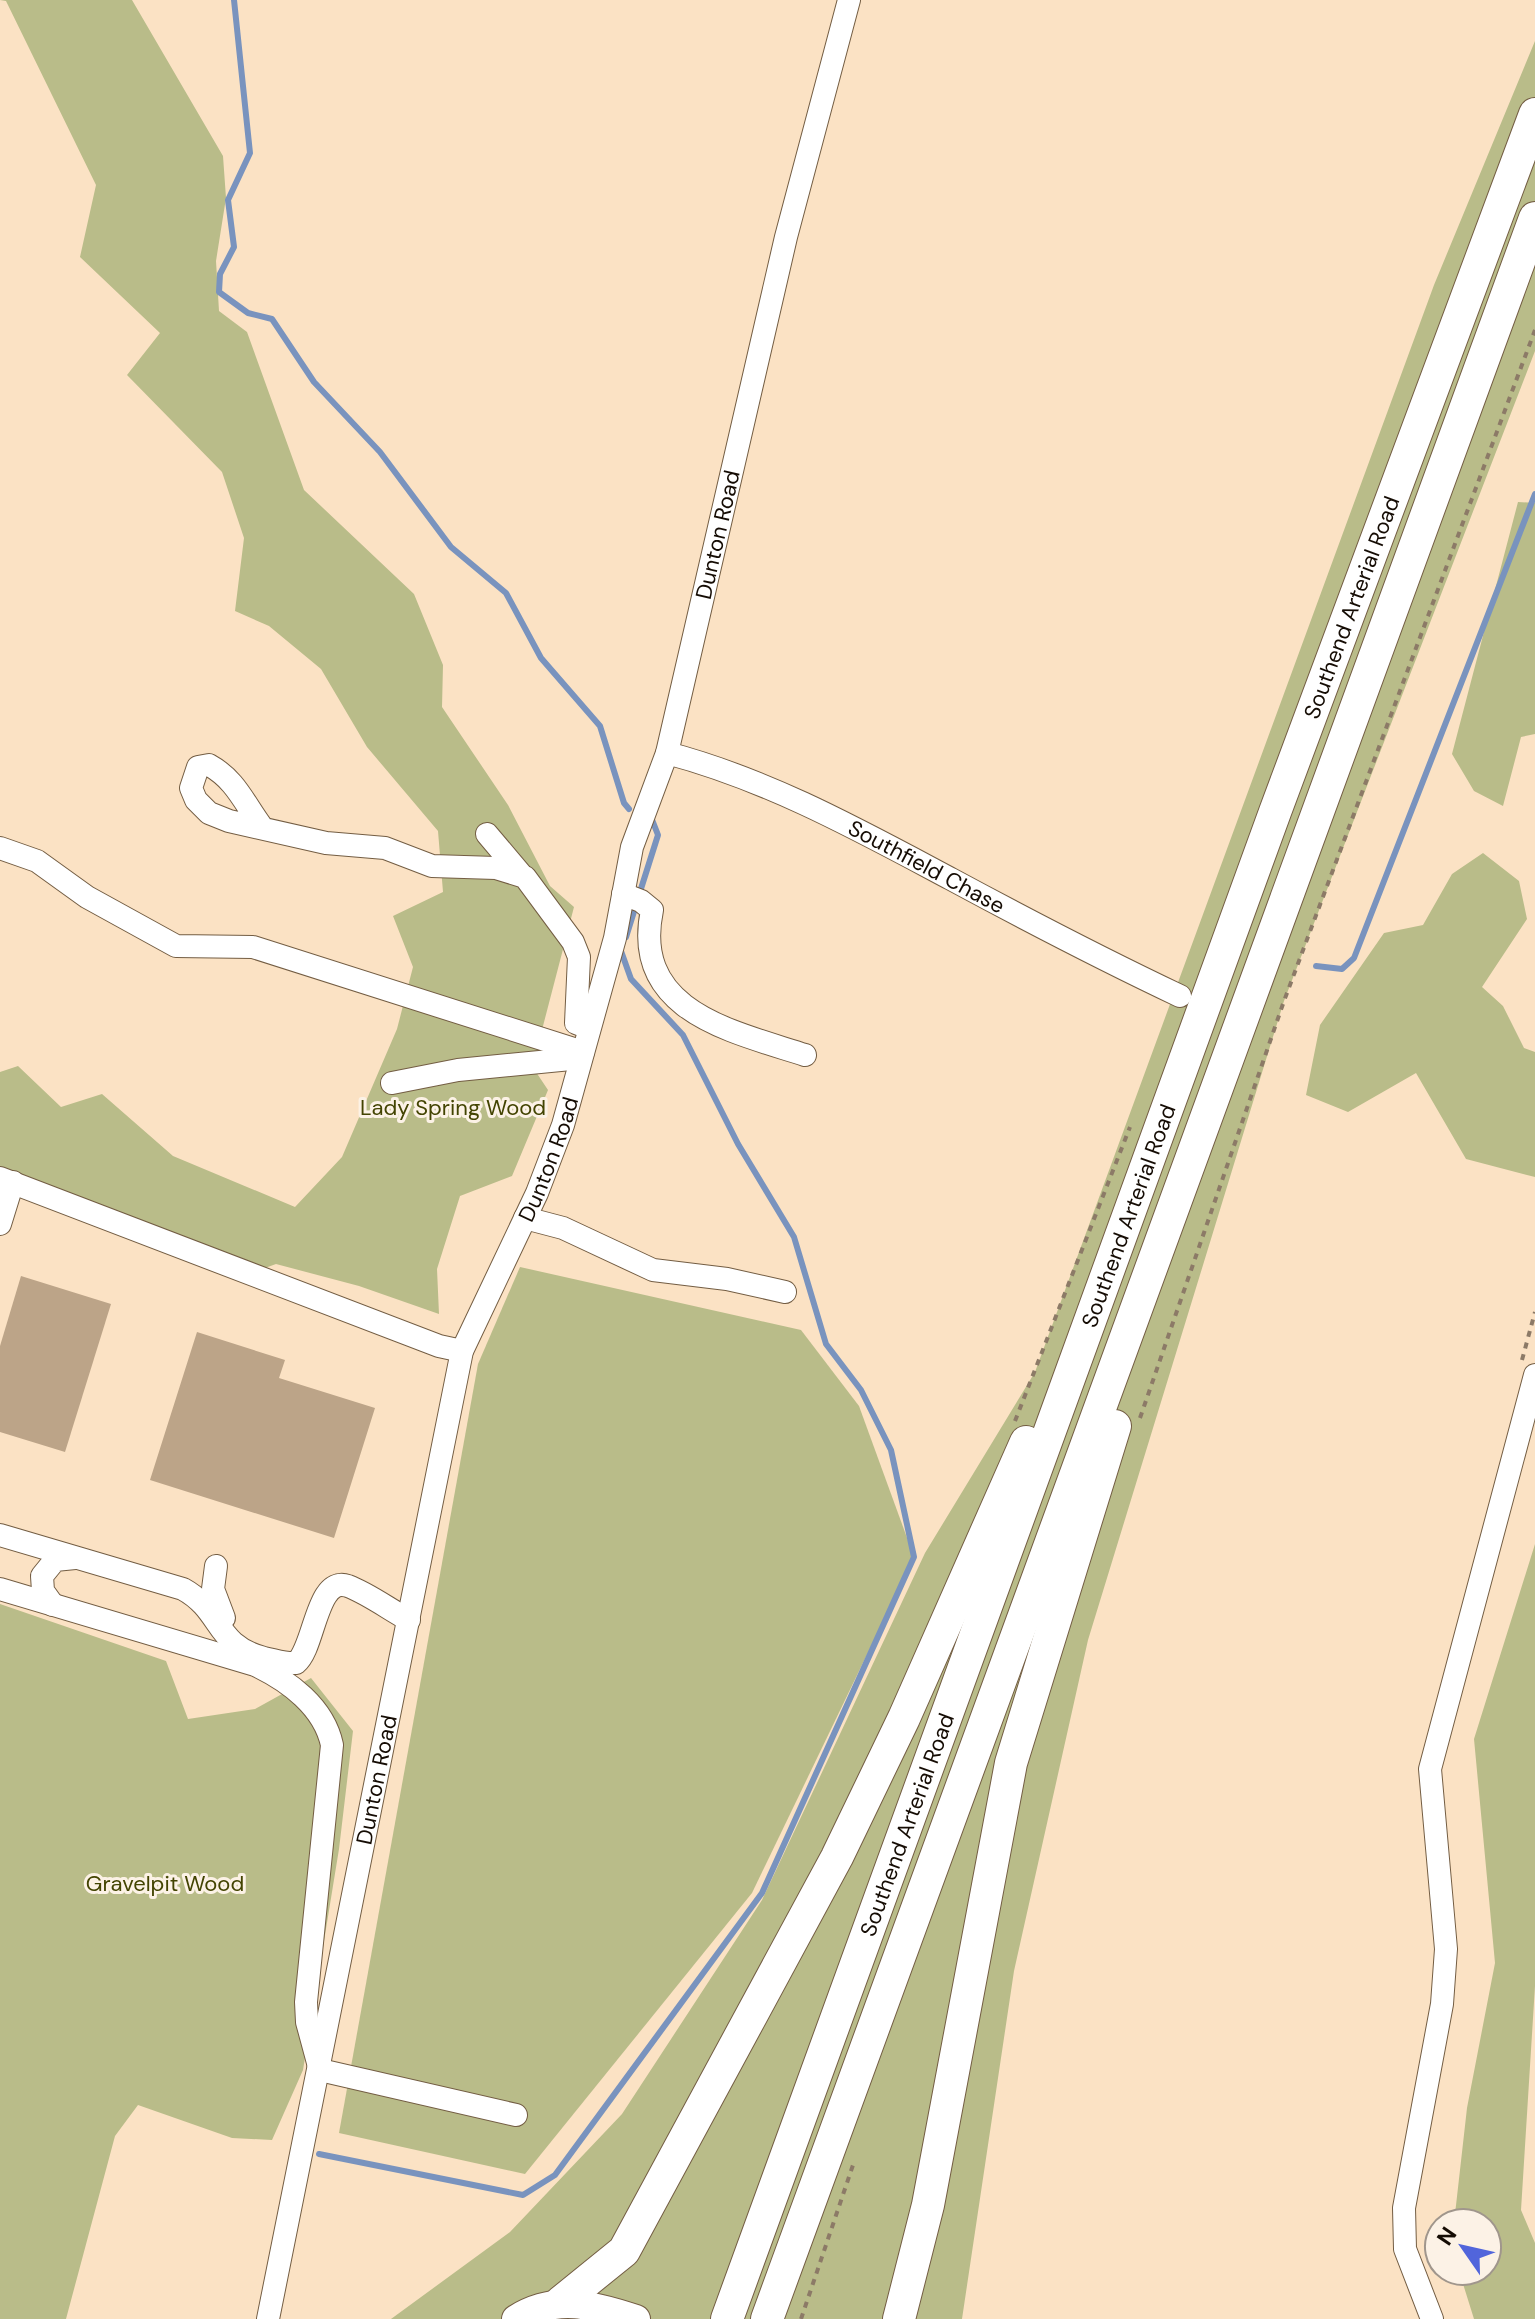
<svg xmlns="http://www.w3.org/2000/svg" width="1535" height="2319" font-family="'DM Sans',sans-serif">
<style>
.green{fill:#b9bc89}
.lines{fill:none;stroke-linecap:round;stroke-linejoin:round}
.stream{stroke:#7993be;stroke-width:6}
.building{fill:#bca488}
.minor-casing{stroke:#735d43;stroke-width:24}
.major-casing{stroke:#735d43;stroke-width:30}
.highway-casing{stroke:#735d43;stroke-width:34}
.path{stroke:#8c7a67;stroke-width:4;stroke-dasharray:6 6;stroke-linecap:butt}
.minor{stroke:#fff;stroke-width:22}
.major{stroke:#fff;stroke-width:28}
.highway{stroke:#fff;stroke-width:32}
.labels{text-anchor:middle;stroke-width:6;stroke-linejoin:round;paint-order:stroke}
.street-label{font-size:22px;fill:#150c04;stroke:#fcf2e6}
.park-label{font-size:22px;fill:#434402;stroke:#fcf2e6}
</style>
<rect width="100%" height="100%" fill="#fbe2c4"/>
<g class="green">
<polygon points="0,0 132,0 223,156 226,198 216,261 219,311 247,332 304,490 414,594 443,665 442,707 508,805 550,886 574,907 543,1026 536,1072 548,1090 512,1176 460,1196 437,1269 439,1314 359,1286 276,1264 265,1268 0,1175 0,1072 18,1066 61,1107 102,1094 173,1156 295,1207 342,1157 397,1029 413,967 393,916 443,892 438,831 367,747 321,669 269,626 235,611 244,538 222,472 127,375 160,333 80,257 96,185 6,1"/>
<polygon points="1535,41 1535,351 1284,1001 1088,1640 1014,1971 962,2319 391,2319 510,2232 622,2114 762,1900 925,1553 1035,1372 1434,285"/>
<polygon points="1518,502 1535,503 1535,734 1521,737 1503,806 1474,791 1452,754"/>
<polygon points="1483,853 1519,881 1527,919 1482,987 1503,1006 1524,1048 1535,1052 1535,1177 1466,1159 1416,1073 1348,1112 1306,1095 1320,1025 1384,933 1423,925 1452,874"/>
<polygon points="520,1267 801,1330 859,1406 914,1557 752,1893 525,2174 339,2133 478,1364"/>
<polygon points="1535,1544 1535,1986 1521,2210 1535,2243 1535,2319 1474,2319 1459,2271 1487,2271 1487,2223 1454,2223 1467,2108 1495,1963 1474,1739"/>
<polygon points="0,1604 166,1661 188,1719 255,1709 311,1678 353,1731 339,1849 303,2070 272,2140 232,2138 138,2105 115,2136 66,2319 0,2319"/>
</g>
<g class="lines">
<g class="stream">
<polyline points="234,0 250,153 228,200 234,247 220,274 219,292 248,313 272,319 314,382 380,452 451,547 506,593 541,658 600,726 624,803 629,809"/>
<polyline points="639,895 658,835 651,817"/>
<polyline points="626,937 636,905"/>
<polyline points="1316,966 1342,969 1354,958 1535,494"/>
<polyline points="319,2154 523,2195 555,2175 762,1893 914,1557 891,1450 861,1390 826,1344 794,1237 738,1144 683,1035 631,979 621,951"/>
</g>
</g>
<g class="building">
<polygon points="21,1276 111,1304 65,1452 0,1432 0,1346"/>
<polygon points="197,1332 285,1360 279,1378 375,1408 334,1538 150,1480"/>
</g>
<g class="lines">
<g class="minor-casing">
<g id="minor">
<path id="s1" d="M 667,753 C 769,780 859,830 951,879 C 1027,920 1102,959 1180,996"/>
<path d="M 262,827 C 244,803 236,780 209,765 L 198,767 L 191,788 L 196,800 L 209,813 L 229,821 L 326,843 L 385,848 L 432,866 L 496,868 L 525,877 L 573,942 L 579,957 L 576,1023 L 589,1028"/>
<polyline points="487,834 520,873"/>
<polyline points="0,848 37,861 87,897 176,946 253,947 583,1052"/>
<path d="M 623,894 L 641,901 L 652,910 C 631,1011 731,1031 805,1055"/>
<polyline points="392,1083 458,1070 581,1058"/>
<polyline points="0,1178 439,1346 462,1351"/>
<polyline points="525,1218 563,1228 653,1270 727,1279 785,1292"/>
<polyline points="0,1224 13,1182"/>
<path d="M 0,1535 L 183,1589 C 223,1611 214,1645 264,1658 C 275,1660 285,1664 296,1663 C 315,1648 316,1575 348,1586 C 369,1594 390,1610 409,1620"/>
<polyline points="216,1566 213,1589 224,1618"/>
<path d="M 0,1589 L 255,1665 C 289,1681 324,1707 332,1745 L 306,2002 L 307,2022 L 320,2070 L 516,2115"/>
<polyline points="53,1605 43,1591 42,1576 55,1560 75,1558"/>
<path id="s2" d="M 268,2319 L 462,1351 L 537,1193 L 563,1125 L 615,938 L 632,847 L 667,753 L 786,237 L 849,0"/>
<polyline points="1432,2319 1405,2249 1404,2208 1442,2004 1446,1949 1430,1769 1535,1375"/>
</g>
</g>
<g class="major-casing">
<path id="major" d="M 516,2319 C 556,2294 594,2305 636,2319"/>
</g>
<g class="highway-casing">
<g id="highway">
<polyline points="561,2302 624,2251 837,1857 904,1718 1026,1442"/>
<path id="s3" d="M 727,2319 L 1275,812 L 1535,114"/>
<polyline points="767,2319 1535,218"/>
<polyline points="899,2319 928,2205 1011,1763 1115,1426"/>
</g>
</g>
<g class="path">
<polyline points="1522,1360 1535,1312"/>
<polyline points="1140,1418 1284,1001 1535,330"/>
<polyline points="1015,1421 1130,1127"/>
<polyline points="801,2319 853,2165"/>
</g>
<use href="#minor" class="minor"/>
<use href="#major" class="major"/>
<use href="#highway" class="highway"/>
</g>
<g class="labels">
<g class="street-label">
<text dy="8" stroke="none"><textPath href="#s2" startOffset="1846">Dunton Road</textPath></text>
<text dy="8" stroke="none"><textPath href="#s3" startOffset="1822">Southend Arterial Road</textPath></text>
<text dy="8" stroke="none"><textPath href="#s1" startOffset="284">Southfield Chase</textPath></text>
<text dy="8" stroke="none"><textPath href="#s2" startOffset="1198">Dunton Road</textPath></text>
<text dy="8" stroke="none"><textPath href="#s3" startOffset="1174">Southend Arterial Road</textPath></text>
<text dy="8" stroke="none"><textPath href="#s2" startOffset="550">Dunton Road</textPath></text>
<text dy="8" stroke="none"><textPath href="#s3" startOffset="526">Southend Arterial Road</textPath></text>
</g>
<g class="park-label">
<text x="453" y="1115">Lady Spring Wood</text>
<text x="165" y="1891">Gravelpit Wood</text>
</g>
</g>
<g transform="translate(1463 2247) rotate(304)"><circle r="38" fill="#fcf2e6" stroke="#a0968c" stroke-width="2"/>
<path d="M0-6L14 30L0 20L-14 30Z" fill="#5165db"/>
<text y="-12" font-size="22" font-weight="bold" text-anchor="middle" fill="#150c04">N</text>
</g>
</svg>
